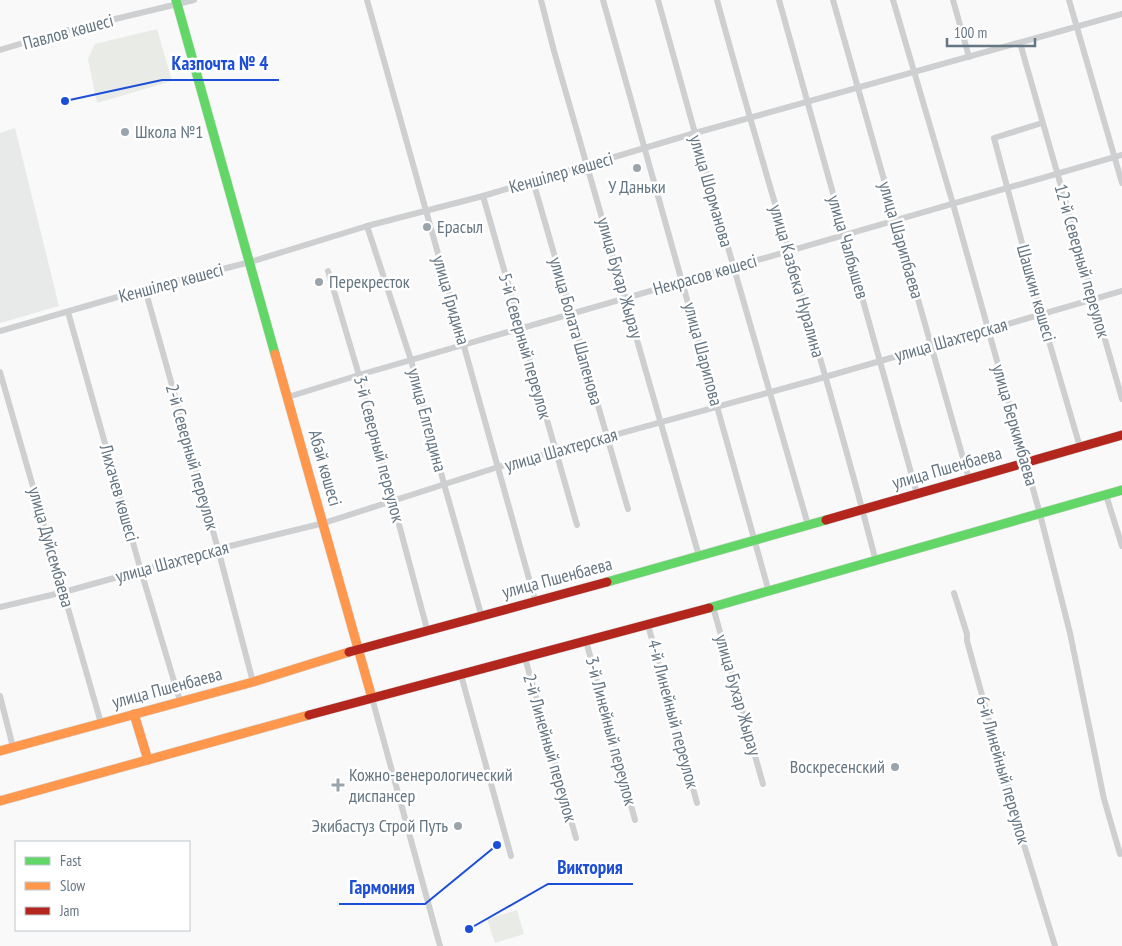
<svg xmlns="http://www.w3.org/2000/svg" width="1122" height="946" font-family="'PT Sans Narrow',sans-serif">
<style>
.built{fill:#e8e9e9}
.green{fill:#e8ebe6}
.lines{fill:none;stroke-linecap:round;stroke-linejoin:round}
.fast-casing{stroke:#d5d6d7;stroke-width:10}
.slow-casing{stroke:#d5d6d7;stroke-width:10}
.jam-casing{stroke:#d5d6d7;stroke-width:10}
.street{stroke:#cecfd0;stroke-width:6}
.fast{stroke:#63d668;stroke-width:9}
.slow{stroke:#ff974d;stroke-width:9}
.jam{stroke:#b3261e;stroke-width:9}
.poi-dot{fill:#99a4ac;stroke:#fff;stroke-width:2}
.labels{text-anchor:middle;stroke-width:5;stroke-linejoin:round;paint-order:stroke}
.street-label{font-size:18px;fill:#657683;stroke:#fff}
.poi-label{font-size:18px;fill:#657683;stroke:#fff;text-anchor:start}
.leader{fill:none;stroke:#1d4ed8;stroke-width:2}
.callout-dot{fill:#1d4ed8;stroke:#fff;stroke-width:2}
.callout-label{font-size:19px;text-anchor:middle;font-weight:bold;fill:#1d4ed8;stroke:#fff;stroke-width:5;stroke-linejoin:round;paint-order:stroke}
</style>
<rect width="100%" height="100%" fill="#f9f9f9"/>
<polygon class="built" points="15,128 59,306 0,323 0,133"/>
<g class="green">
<polygon points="157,29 172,81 97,103 88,59 95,44"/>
<polygon points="517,910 524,934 495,943 487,919"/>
</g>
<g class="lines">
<g class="fast-casing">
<g id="fast">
<polyline points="176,0 275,354"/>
<polyline points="607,582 826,520"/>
<polyline points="709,608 1122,490"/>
</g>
</g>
<g class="slow-casing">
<g id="slow">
<polyline points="275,354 372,698"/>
<polyline points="134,714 148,760"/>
<polyline points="0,751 253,682 349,652"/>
<polyline points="0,801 309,715"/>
</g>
</g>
<g class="jam-casing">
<g id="jam">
<polyline points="826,520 1122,435"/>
<polyline points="349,652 607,582"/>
<polyline points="309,715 709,608"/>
</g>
</g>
<g class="street">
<polyline points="367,0 535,600"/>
<polyline points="541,0 554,51 699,556"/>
<polyline points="603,0 769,592"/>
<polyline points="658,0 695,133 808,525"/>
<path d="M 717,0 C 768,188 828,373 876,562"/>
<polyline points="779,0 917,494"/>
<polyline points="833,0 969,479"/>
<polyline points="893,0 953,204 1040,514 1070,633 1104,799 1120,854"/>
<polyline points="953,0 969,57"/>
<polyline points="1069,0 1122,183"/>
<polyline points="1020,43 1122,399"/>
<polyline points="0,50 57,33 194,0"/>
<polyline points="1042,123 994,138 1041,314 1080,447"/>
<polyline points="533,181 628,509"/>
<polyline points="483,196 577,525"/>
<polyline points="367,226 411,360 444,484 481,614"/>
<polyline points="328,271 359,375 427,629"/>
<polyline points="145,289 218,549 253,682"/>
<polyline points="68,312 141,571 180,701"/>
<polyline points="0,331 145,289 250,262 367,226 483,196 695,133 1122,14"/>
<polyline points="0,372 101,723"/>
<polyline points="288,397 359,375 1122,155"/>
<polyline points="1106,495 1122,546"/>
<polyline points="954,593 967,634 967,641 990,724 1000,752 1017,822 1055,946"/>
<polyline points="0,607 64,592 218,549 324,523 498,467 825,377 1122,291"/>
<polyline points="713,607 763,784"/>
<polyline points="648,625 697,803"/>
<polyline points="586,641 635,820"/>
<polyline points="525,658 576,838"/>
<polyline points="461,675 511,856"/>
<polyline points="0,696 13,747"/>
<polyline points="372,698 440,946"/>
</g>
<use href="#fast" class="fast"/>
<use href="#slow" class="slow"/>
<use href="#jam" class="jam"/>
</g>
<g class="poi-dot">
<circle cx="125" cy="132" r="5"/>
<circle cx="637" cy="168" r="5"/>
<circle cx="427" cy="227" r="5"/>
<circle cx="319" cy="282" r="5"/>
<circle cx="895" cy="767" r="5"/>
<path d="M335.5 777.5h5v5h5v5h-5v5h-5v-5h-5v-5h5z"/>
<circle cx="458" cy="826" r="5"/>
</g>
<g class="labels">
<g class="street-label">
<text transform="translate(68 32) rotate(-15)" y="6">Павлов көшесі</text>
<text transform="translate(561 173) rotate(-16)" y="6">Кеншілер көшесі</text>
<text transform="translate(711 191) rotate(74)" y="6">улица Шорманова</text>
<text transform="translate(901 240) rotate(74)" y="6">улица Шарипбаева</text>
<text transform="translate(848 247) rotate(74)" y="6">улица Чалбышев</text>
<text transform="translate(1082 261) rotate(74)" y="6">12-й Северный переулок</text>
<text transform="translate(705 275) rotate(-16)" y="6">Некрасов көшесі</text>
<text transform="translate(620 278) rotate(74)" y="6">улица Бухар Жырау</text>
<text transform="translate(797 281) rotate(74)" y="6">улица Казбека Нуралина</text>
<text transform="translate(171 283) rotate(-15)" y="6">Кеншілер көшесі</text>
<text transform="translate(1036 293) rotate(74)" y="6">Шашкин көшесі</text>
<text transform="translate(451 300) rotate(74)" y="6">улица Гридина</text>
<text transform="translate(576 331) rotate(74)" y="6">улица Болата Шапенова</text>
<text transform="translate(951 340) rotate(-16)" y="6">улица Шахтерская</text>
<text transform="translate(525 346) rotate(74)" y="6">5-й Северный переулок</text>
<text transform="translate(703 354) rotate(75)" y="6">улица Шарипова</text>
<text transform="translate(427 420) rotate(75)" y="6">улица Елгелдина</text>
<text transform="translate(1015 425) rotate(74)" y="6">улица Беркимбаева</text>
<text transform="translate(379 449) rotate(75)" y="6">3-й Северный переулок</text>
<text transform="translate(561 450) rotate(-16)" y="6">улица Шахтерская</text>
<text transform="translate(192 457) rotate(74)" y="6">2-й Северный переулок</text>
<text transform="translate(325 468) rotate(74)" y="6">Абай көшесі</text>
<text transform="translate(947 468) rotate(-16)" y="6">улица Пшенбаева</text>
<text transform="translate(119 493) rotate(74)" y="6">Лихачев көшесі</text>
<text transform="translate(51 547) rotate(74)" y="6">улица Дуйсембаева</text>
<text transform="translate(172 562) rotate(-15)" y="6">улица Шахтерская</text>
<text transform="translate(557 578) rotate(-15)" y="6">улица Пшенбаева</text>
<text transform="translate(167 688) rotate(-15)" y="6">улица Пшенбаева</text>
<text transform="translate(738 695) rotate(74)" y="6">улица Бухар Жырау</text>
<text transform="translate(673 714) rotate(75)" y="6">4-й Линейный переулок</text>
<text transform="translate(611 731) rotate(75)" y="6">3-й Линейный переулок</text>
<text transform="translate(550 748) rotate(74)" y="6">2-й Линейный переулок</text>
<text transform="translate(1003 770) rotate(74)" y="6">6-й Линейный переулок</text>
</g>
<g class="poi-label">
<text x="135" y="138">Школа №1</text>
<text x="637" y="193" text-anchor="middle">У Даньки</text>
<text x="437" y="233">Ерасыл</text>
<text x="329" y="288">Перекресток</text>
<text x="885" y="773" text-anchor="end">Воскресенский</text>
<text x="349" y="781">Кожно-венерологический<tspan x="349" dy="21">диспансер</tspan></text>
<text x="448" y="832" text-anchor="end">Экибастуз Строй Путь</text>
</g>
</g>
<path class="leader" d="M65 101L162 80H279M469 929L548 884H633M497 845L425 904H339"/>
<g class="callout-dot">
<circle cx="65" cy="101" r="5"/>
<circle cx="469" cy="929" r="5"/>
<circle cx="497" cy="845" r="5"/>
</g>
<g class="callout-label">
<text x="220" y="70">Казпочта № 4</text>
<text x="590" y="874">Виктория</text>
<text x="382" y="894">Гармония</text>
</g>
<rect x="15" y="841" width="175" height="90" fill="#ffffff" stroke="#c1c8cd"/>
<rect x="25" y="857" width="25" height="8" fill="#63d668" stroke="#c1c8cd"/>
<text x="60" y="866" font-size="15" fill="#657683">Fast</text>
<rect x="25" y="882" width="25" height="8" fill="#ff974d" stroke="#c1c8cd"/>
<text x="60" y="891" font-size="15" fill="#657683">Slow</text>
<rect x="25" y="907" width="25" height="8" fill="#b3261e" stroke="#c1c8cd"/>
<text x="60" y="916" font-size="15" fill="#657683">Jam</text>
<path d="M947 38v8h88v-8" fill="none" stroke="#657683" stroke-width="2.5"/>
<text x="954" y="38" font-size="15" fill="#657683" stroke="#ffffff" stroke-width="4" paint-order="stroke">100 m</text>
</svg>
